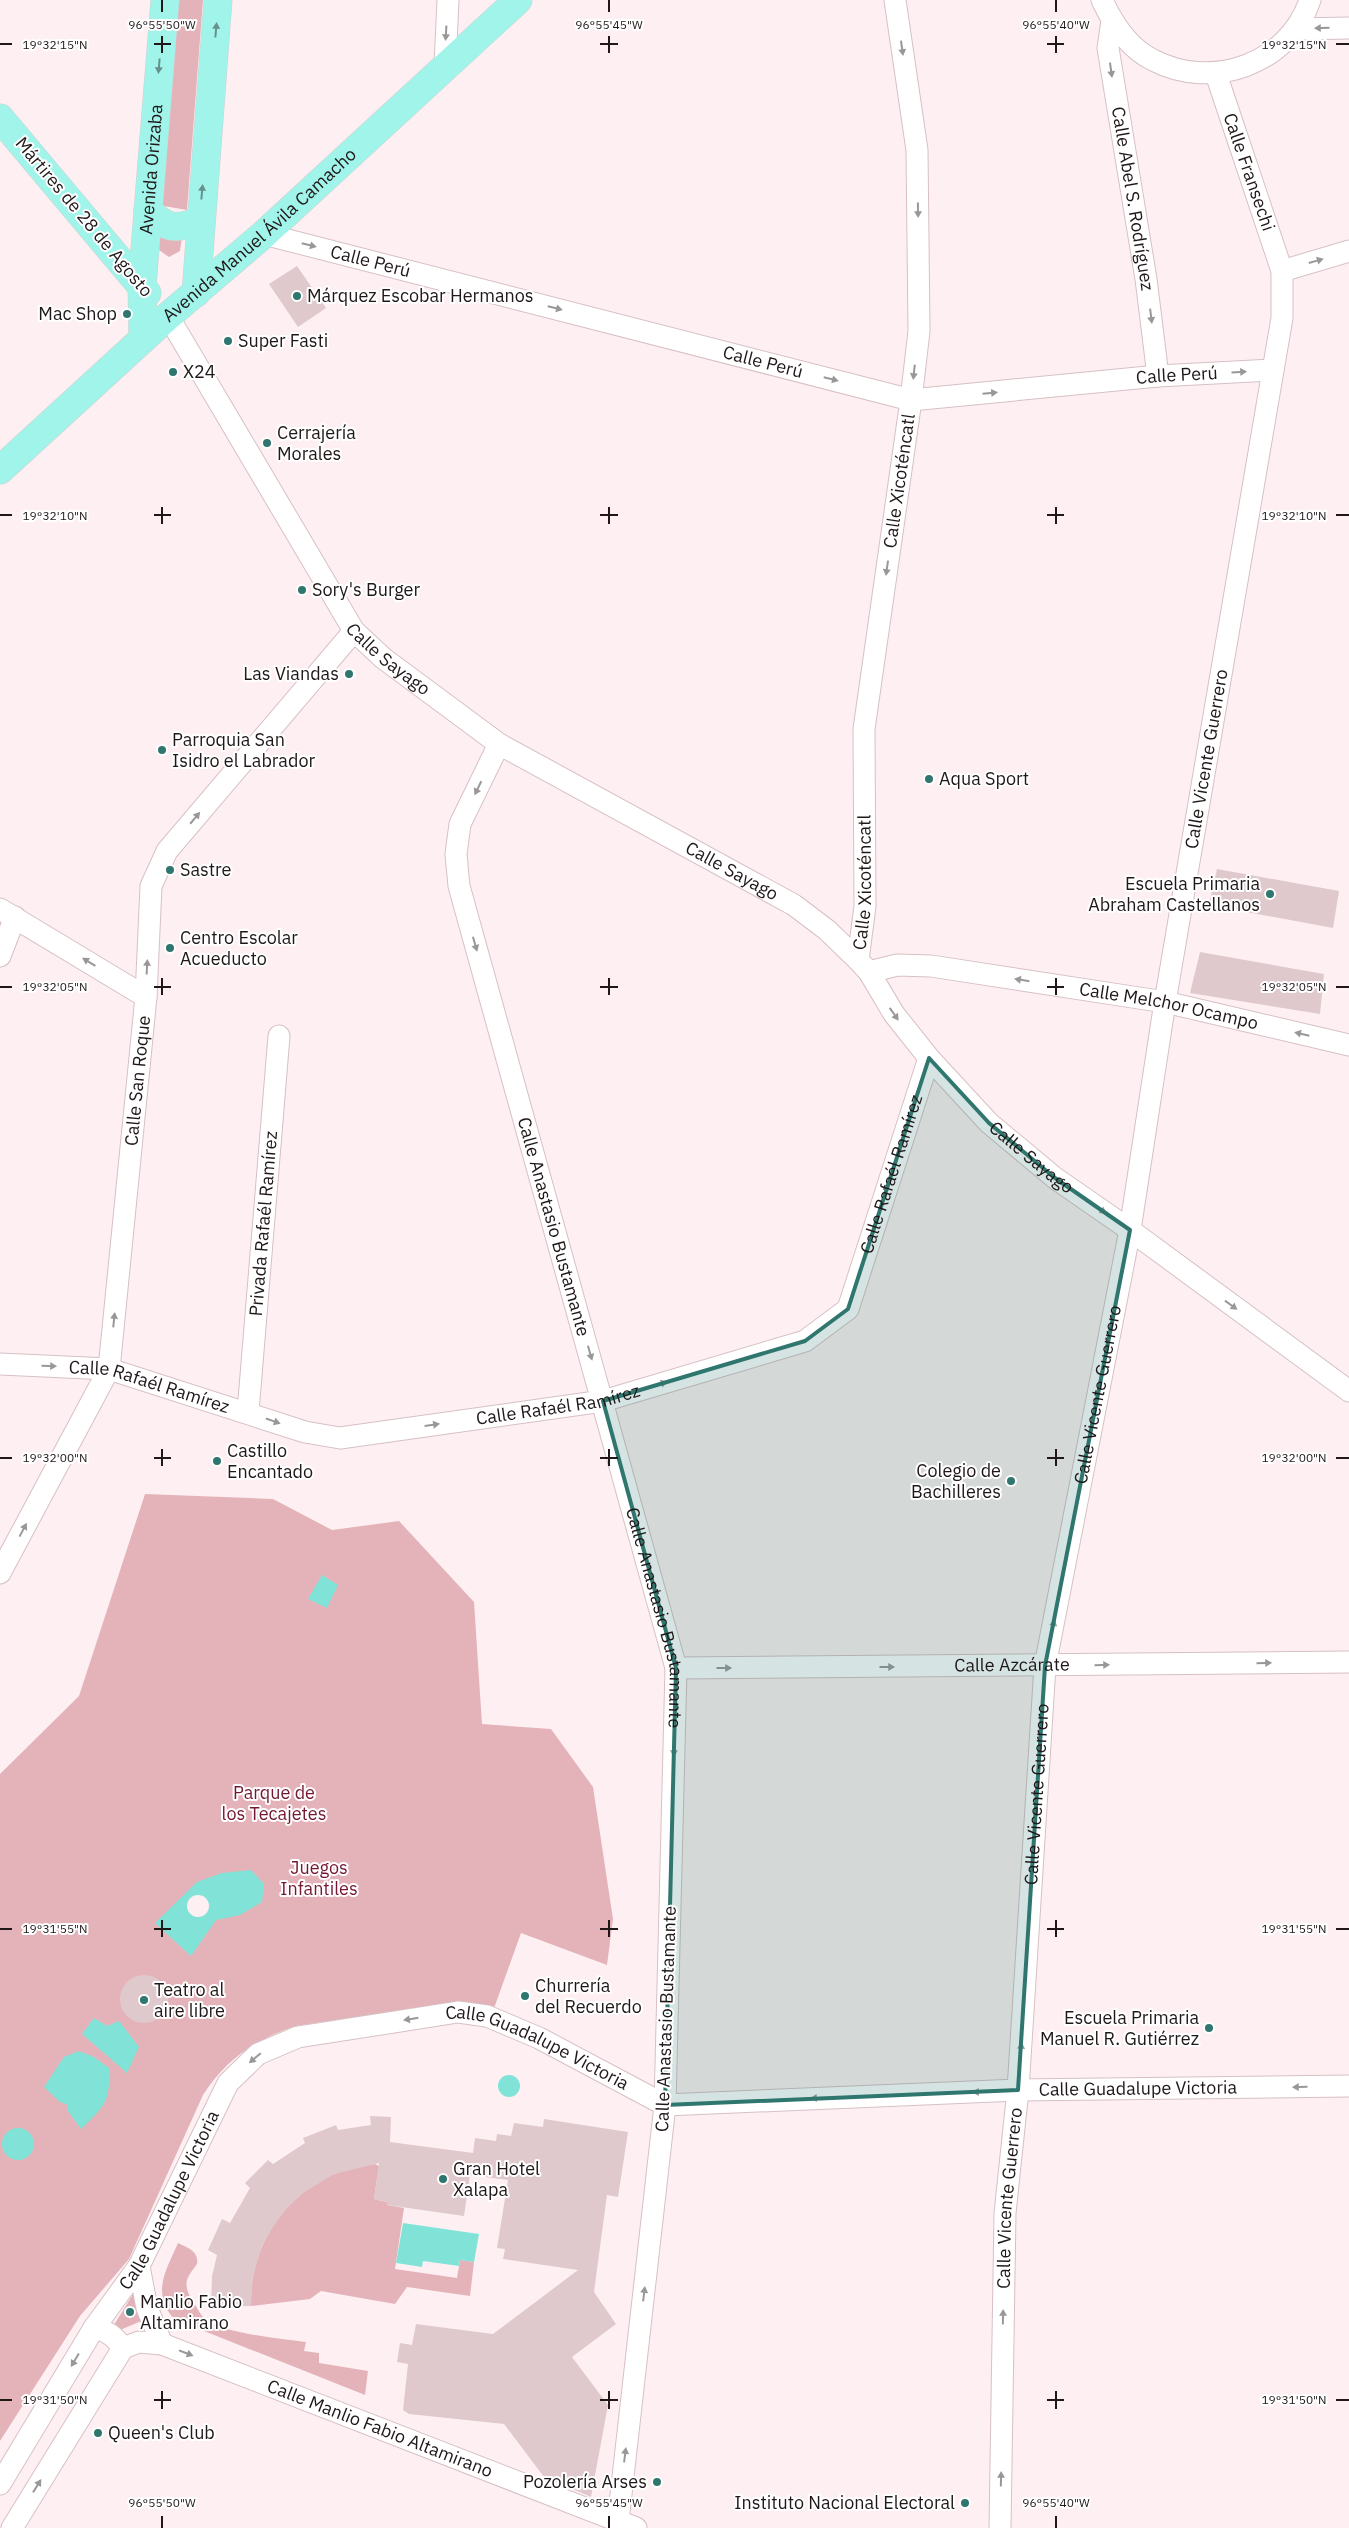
<svg xmlns="http://www.w3.org/2000/svg" width="1349" height="2528" font-family="'IBM Plex Sans',sans-serif">
<style>
.green{fill:#e4b3ba}
.water{fill:#81e3d7}
.pier{fill:#fef0f2}
.building{fill:#e0c9cc}
.lines{fill:none;stroke-linecap:round;stroke-linejoin:round}
.minor-casing{stroke:#d7c0c4;stroke-width:23}
.major-casing{stroke:#d2d1d1;stroke-width:29}
.minor{stroke:#fff;stroke-width:21}
.major{stroke:#a0f4ea;stroke-width:28}
.oneway{fill:#9a9797}
.oneway2{fill:#66918c}
.marked{fill:#2f766e;fill-opacity:0.2;stroke:#2f766e;stroke-width:4;stroke-linejoin:round}
.ticks{fill:none;stroke:#1f1718;stroke-width:2}
.poi-dot{fill:#2f766e;stroke:#fff;stroke-width:2}
.labels{text-anchor:middle;stroke-width:4;stroke-linejoin:round;paint-order:stroke}
.street-label{font-size:18px;fill:#1f1718;stroke:#fff}
.poi-label{font-size:18px;fill:#1f1718;stroke:#fff;text-anchor:start}
.park-label{font-size:18px;fill:#731833;stroke:#fff}
.ticks-label{font-size:12px;text-anchor:middle;fill:#1f1718;stroke:#fff;stroke-width:4;stroke-linejoin:round;paint-order:stroke}
</style>
<rect width="100%" height="100%" fill="#fef0f2"/>
<g class="green">
<polygon points="174,0 203,0 187,210 158,205"/>
<polygon points="159,235 182,237 180,251 169,257 159,250"/>
<path d="M 145,1494 L 273,1499 L 332,1530 L 399,1521 L 474,1602 L 482,1724 L 551,1729 L 593,1787 L 613,1919 L 607,1965 L 521,1933 L 493,2011 L 475,2003 L 457,2002 L 296,2026 C 256,2039 226,2059 203,2095 L 129,2259 L 80,2316 L 0,2441 L 0,1774 L 79,1696 Z"/>
<path d="M 375,2164 L 379,2166 L 374,2199 L 387,2202 L 387,2205 L 404,2208 L 395,2269 L 457,2278 L 460,2260 L 474,2262 L 470,2296 L 407,2287 L 395,2304 L 321,2291 L 310,2299 L 251,2306 C 248,2252 283,2194 334,2174 C 347,2169 361,2166 375,2164 Z"/>
<path d="M 178,2243 C 188,2248 199,2251 197,2264 C 186,2279 182,2283 193,2302 C 197,2307 200,2314 204,2318 C 219,2333 284,2339 306,2342 L 304,2351 L 319,2353 L 319,2363 L 368,2371 L 365,2395 L 174,2319 C 151,2292 166,2271 178,2243 Z"/>
<polygon points="133,2294 146,2319 120,2330 114,2325"/>
</g>
<g class="water">
<polygon points="322,1575 338,1585 327,1608 308,1599"/>
<polygon points="251,1870 264,1884 262,1902 240,1915 216,1920 191,1956 155,1923 197,1882 222,1873"/>
<polygon points="94,2018 107,2026 119,2021 139,2047 127,2073 82,2034"/>
<path d="M 79,2051 L 94,2057 L 109,2068 C 111,2101 104,2107 81,2129 L 67,2110 L 68,2105 L 60,2102 L 44,2087 L 64,2057 Z"/>
<circle cx="509" cy="2086" r="11"/>
<circle cx="18" cy="2144" r="16"/>
<polygon points="403,2223 479,2234 474,2262 460,2260 459,2266 423,2261 422,2267 396,2263"/>
</g>
<circle class="pier" cx="198" cy="1906" r="11"/>
<g class="building">
<polygon points="297,266 326,308 298,327 269,284"/>
<polygon points="1217,869 1339,891 1333,928 1209,905"/>
<polygon points="1200,952 1324,974 1320,1014 1190,993"/>
<circle cx="144" cy="1999" r="24"/>
<polygon points="370,2116 391,2117 390,2142 473,2153 475,2138 496,2141 497,2134 511,2136 514,2123 543,2127 544,2119 628,2132 618,2197 607,2195 594,2292 616,2324 572,2357 608,2405 591,2497 544,2477 504,2424 409,2414 403,2410 408,2364 397,2362 400,2343 412,2345 416,2324 493,2334 578,2270 503,2259 505,2249 497,2248 508,2180 470,2175 464,2216 387,2205 387,2202 374,2199 379,2163 334,2174 303,2193 288,2207 274,2225 262,2246 253,2275 251,2306 211,2307 212,2276 217,2255 208,2250 222,2219 230,2223 250,2188 245,2183 268,2160 273,2164 305,2143 303,2138 336,2125 338,2130 371,2125"/>
</g>
<g class="lines">
<g class="minor-casing">
<g id="minor">
<path d="M 1102,0 C 1113,24 1128,48 1153,60 C 1212,91 1289,64 1310,0"/>
<path id="s1" d="M 1112,21 L 1108,48 L 1146,279 L 1158,376"/>
<polyline points="1295,29 1349,28"/>
<polyline points="445,66 448,0"/>
<path id="s2" d="M 264,234 L 911,400 L 1158,376 L 1273,370"/>
<polyline points="1282,271 1349,251"/>
<path id="s3" d="M 168,316 L 354,631 L 383,658 L 499,744 L 794,905 L 827,930 L 858,960 L 869,972 L 894,1014 L 929,1058 L 989,1123 L 1055,1178 L 1130,1230 L 1349,1391"/>
<path id="s4" d="M 499,744 L 460,824 L 456,854 L 459,886 L 676,1668 L 665,2105 L 618,2521"/>
<polyline points="0,909 146,997"/>
<polyline points="0,956 15,917"/>
<path id="s5" d="M 858,960 L 865,906 L 864,729 L 911,400 L 919,331 L 917,150 L 895,0"/>
<path id="s6" d="M 869,972 L 897,965 L 931,966 L 1165,1002 L 1349,1045"/>
<path id="s7" d="M 0,1364 L 109,1369 L 305,1432 L 340,1438 L 603,1401 L 805,1341 L 848,1309 L 929,1058"/>
<path id="s8" d="M 248,1412 L 279,1036"/>
<path id="s9" d="M 0,1573 L 109,1369 L 146,997 L 151,886 L 167,851 L 354,631"/>
<path id="s10" d="M 676,1668 L 1349,1662"/>
<polyline points="139,2266 147,2308 162,2344"/>
<path d="M 94,2328 C 108,2331 114,2336 123,2348"/>
<path id="s11" d="M 123,2348 L 139,2342 L 162,2344 L 636,2528"/>
<path id="s12" d="M 0,2484 L 94,2328 L 139,2266 L 228,2083 L 258,2054 L 298,2037 L 458,2012 L 487,2016 L 539,2038 L 665,2105 L 1018,2090 L 1349,2086"/>
<polyline points="12,2528 123,2348"/>
<path id="s13" d="M 1000,2528 L 1005,2213 L 1018,2090 L 1045,1666 L 1130,1230 L 1165,1002 L 1282,318 L 1282,271 L 1216,74"/>
</g>
</g>
<g class="major-casing">
<g id="major">
<polyline points="0,118 147,293"/>
<path d="M 148,210 C 166,229 175,230 199,221"/>
<polyline points="196,293 218,0"/>
<path id="s14" d="M 143,339 L 142,286 L 165,0"/>
<path id="s15" d="M 0,470 L 168,316 L 264,234 L 518,0"/>
</g>
</g>
<use href="#minor" class="minor"/>
<use href="#major" class="major"/>
</g>
<defs><path id="oneway-solid" d="M-6-.8H1V-3.2L6.5 0L1 3.2V.8H-6Z" transform="scale(1.25)"/></defs>
<g class="oneway">
<use href="#oneway-solid" transform="translate(1322 28) rotate(179)"/>
<use href="#oneway-solid" transform="translate(446 33) rotate(93)"/>
<use href="#oneway-solid" transform="translate(902 48) rotate(82)"/>
<use href="#oneway-solid" transform="translate(1111 70) rotate(82)"/>
<use href="#oneway-solid" transform="translate(918 210) rotate(89)"/>
<use href="#oneway-solid" transform="translate(309 245) rotate(14)"/>
<use href="#oneway-solid" transform="translate(1316 261) rotate(-16)"/>
<use href="#oneway-solid" transform="translate(555 308) rotate(14)"/>
<use href="#oneway-solid" transform="translate(1151 316) rotate(83)"/>
<use href="#oneway-solid" transform="translate(914 372) rotate(96)"/>
<use href="#oneway-solid" transform="translate(1239 372) rotate(-3)"/>
<use href="#oneway-solid" transform="translate(831 379) rotate(14)"/>
<use href="#oneway-solid" transform="translate(990 393) rotate(-5)"/>
<use href="#oneway-solid" transform="translate(887 568) rotate(98)"/>
<use href="#oneway-solid" transform="translate(478 788) rotate(116)"/>
<use href="#oneway-solid" transform="translate(195 818) rotate(-50)"/>
<use href="#oneway-solid" transform="translate(475 944) rotate(74)"/>
<use href="#oneway-solid" transform="translate(89 962) rotate(-149)"/>
<use href="#oneway-solid" transform="translate(147 967) rotate(-87)"/>
<use href="#oneway-solid" transform="translate(1022 980) rotate(-171)"/>
<use href="#oneway-solid" transform="translate(894 1014) rotate(55)"/>
<use href="#oneway-solid" transform="translate(1302 1034) rotate(-167)"/>
<use href="#oneway-solid" transform="translate(1100 1209) rotate(35)"/>
<use href="#oneway-solid" transform="translate(1231 1305) rotate(36)"/>
<use href="#oneway-solid" transform="translate(114 1320) rotate(-84)"/>
<use href="#oneway-solid" transform="translate(590 1353) rotate(74)"/>
<use href="#oneway-solid" transform="translate(49 1366) rotate(2)"/>
<use href="#oneway-solid" transform="translate(660 1384) rotate(-17)"/>
<use href="#oneway-solid" transform="translate(273 1421) rotate(19)"/>
<use href="#oneway-solid" transform="translate(432 1425) rotate(-8)"/>
<use href="#oneway-solid" transform="translate(23 1530) rotate(-62)"/>
<use href="#oneway-solid" transform="translate(1053 1627) rotate(-79)"/>
<use href="#oneway-solid" transform="translate(1264 1663) rotate(-1)"/>
<use href="#oneway-solid" transform="translate(1102 1665) rotate(-1)"/>
<use href="#oneway-solid" transform="translate(887 1667)"/>
<use href="#oneway-solid" transform="translate(724 1668)"/>
<use href="#oneway-solid" transform="translate(674 1749) rotate(91)"/>
<use href="#oneway-solid" transform="translate(411 2019) rotate(171)"/>
<use href="#oneway-solid" transform="translate(1021 2050) rotate(-86)"/>
<use href="#oneway-solid" transform="translate(255 2058) rotate(140)"/>
<use href="#oneway-solid" transform="translate(1300 2087) rotate(179)"/>
<use href="#oneway-solid" transform="translate(980 2092) rotate(178)"/>
<use href="#oneway-solid" transform="translate(818 2098) rotate(178)"/>
<use href="#oneway-solid" transform="translate(644 2294) rotate(-83)"/>
<use href="#oneway-solid" transform="translate(1003 2317) rotate(-89)"/>
<use href="#oneway-solid" transform="translate(186 2353) rotate(21)"/>
<use href="#oneway-solid" transform="translate(75 2360) rotate(121)"/>
<use href="#oneway-solid" transform="translate(625 2455) rotate(-83)"/>
<use href="#oneway-solid" transform="translate(1001 2479) rotate(-89)"/>
<use href="#oneway-solid" transform="translate(37 2486) rotate(-58)"/>
</g>
<g class="oneway2">
<use href="#oneway-solid" transform="translate(216 30) rotate(-85)"/>
<use href="#oneway-solid" transform="translate(159 66) rotate(95)"/>
<use href="#oneway-solid" transform="translate(202 192) rotate(-85)"/>
</g>
<path class="marked" d="M 929,1058 L 989,1123 L 1055,1178 L 1130,1230 L 1045,1666 L 1018,2090 L 665,2105 L 676,1668 L 603,1401 L 805,1341 L 848,1309 Z"/>
<path class="ticks" d="M 162,0 L 162,12M 609,0 L 609,12M 1056,0 L 1056,12M 162,36 L 162,53M 609,36 L 609,53M 1056,36 L 1056,53M 0,44 L 12,44M 154,44 L 171,44M 600,44 L 618,44M 1047,44 L 1064,44M 1336,44 L 1349,44M 162,507 L 162,524M 609,507 L 609,524M 1056,507 L 1056,524M 0,515 L 12,515M 154,515 L 171,515M 600,515 L 618,515M 1047,515 L 1064,515M 1336,515 L 1349,515M 162,978 L 162,995M 609,978 L 609,995M 1056,978 L 1056,995M 0,987 L 12,987M 154,987 L 171,987M 600,987 L 618,987M 1047,987 L 1064,987M 1336,987 L 1349,987M 162,1449 L 162,1466M 609,1449 L 609,1466M 1056,1449 L 1056,1466M 0,1458 L 12,1458M 154,1458 L 171,1458M 600,1458 L 618,1458M 1047,1458 L 1064,1458M 1336,1458 L 1349,1458M 162,1920 L 162,1937M 609,1920 L 609,1937M 1056,1920 L 1056,1937M 0,1929 L 12,1929M 154,1929 L 171,1929M 600,1929 L 618,1929M 1047,1929 L 1064,1929M 1336,1929 L 1349,1929M 162,2391 L 162,2409M 609,2391 L 609,2409M 1056,2391 L 1056,2409M 0,2400 L 12,2400M 154,2400 L 171,2400M 600,2400 L 618,2400M 1047,2400 L 1064,2400M 1336,2400 L 1349,2400M 162,2516 L 162,2528M 609,2516 L 609,2528M 1056,2516 L 1056,2528"/>
<g class="poi-dot">
<circle cx="297" cy="296" r="5"/>
<circle cx="127" cy="314" r="5"/>
<circle cx="228" cy="341" r="5"/>
<circle cx="173" cy="372" r="5"/>
<circle cx="267" cy="443" r="5"/>
<circle cx="302" cy="590" r="5"/>
<circle cx="349" cy="674" r="5"/>
<circle cx="162" cy="750" r="5"/>
<circle cx="929" cy="779" r="5"/>
<circle cx="170" cy="870" r="5"/>
<circle cx="1270" cy="894" r="5"/>
<circle cx="170" cy="948" r="5"/>
<circle cx="217" cy="1461" r="5"/>
<circle cx="1011" cy="1481" r="5"/>
<circle cx="525" cy="1996" r="5"/>
<circle cx="144" cy="2000" r="5"/>
<circle cx="1209" cy="2028" r="5"/>
<circle cx="443" cy="2179" r="5"/>
<circle cx="130" cy="2312" r="5"/>
<circle cx="98" cy="2433" r="5"/>
<circle cx="657" cy="2482" r="5"/>
<circle cx="965" cy="2503" r="5"/>
</g>
<g class="labels">
<g class="street-label">
<text dy="6" stroke="none"><textPath href="#s14" startOffset="170">Avenida Orizaba</textPath></text>
<text transform="translate(1249 172) rotate(71)" y="6">Calle Fransechi</text>
<text dy="6" stroke="none"><textPath href="#s1" startOffset="180">Calle Abel S. Rodríguez</textPath></text>
<text transform="translate(84 217) rotate(50)" y="6">Mártires de 28 de Agosto</text>
<text dy="6" stroke="none"><textPath href="#s15" startOffset="350">Avenida Manuel Ávila Camacho</textPath></text>
<text dy="6" stroke="none"><textPath href="#s2" startOffset="110">Calle Perú</textPath></text>
<text dy="6" stroke="none"><textPath href="#s2" startOffset="515">Calle Perú</textPath></text>
<text dy="6" stroke="none"><textPath href="#s2" startOffset="935">Calle Perú</textPath></text>
<text dy="6" stroke="none"><textPath href="#s5" startOffset="482">Calle Xicoténcatl</textPath></text>
<text dy="6" stroke="none"><textPath href="#s3" startOffset="410">Calle Sayago</textPath></text>
<text dy="6" stroke="none"><textPath href="#s13" startOffset="1785">Calle Vicente Guerrero</textPath></text>
<text dy="6" stroke="none"><textPath href="#s3" startOffset="815">Calle Sayago</textPath></text>
<text dy="6" stroke="none"><textPath href="#s5" startOffset="78">Calle Xicoténcatl</textPath></text>
<text dy="6" stroke="none"><textPath href="#s6" startOffset="304">Calle Melchor Ocampo</textPath></text>
<text dy="6" stroke="none"><textPath href="#s9" startOffset="521">Calle San Roque</textPath></text>
<text dy="6" stroke="none"><textPath href="#s3" startOffset="1235">Calle Sayago</textPath></text>
<text dy="6" stroke="none"><textPath href="#s7" startOffset="1022">Calle Rafaél Ramírez</textPath></text>
<text dy="6" stroke="none"><textPath href="#s8" startOffset="189">Privada Rafaél Ramírez</textPath></text>
<text dy="6" stroke="none"><textPath href="#s4" startOffset="505">Calle Anastasio Bustamante</textPath></text>
<text dy="6" stroke="none"><textPath href="#s7" startOffset="152">Calle Rafaél Ramírez</textPath></text>
<text dy="6" stroke="none"><textPath href="#s13" startOffset="1140">Calle Vicente Guerrero</textPath></text>
<text dy="6" stroke="none"><textPath href="#s7" startOffset="571">Calle Rafaél Ramírez</textPath></text>
<text dy="6" stroke="none"><textPath href="#s4" startOffset="910">Calle Anastasio Bustamante</textPath></text>
<text dy="6" stroke="none"><textPath href="#s10" startOffset="336">Calle Azcárate</textPath></text>
<text dy="6" stroke="none"><textPath href="#s13" startOffset="735">Calle Vicente Guerrero</textPath></text>
<text transform="translate(666 2019) rotate(-88)" y="6">Calle Anastasio Bustamante</text>
<text dy="6" stroke="none"><textPath href="#s12" startOffset="796">Calle Guadalupe Victoria</textPath></text>
<text dy="6" stroke="none"><textPath href="#s12" startOffset="1411">Calle Guadalupe Victoria</textPath></text>
<text dy="6" stroke="none"><textPath href="#s13" startOffset="330">Calle Vicente Guerrero</textPath></text>
<text dy="6" stroke="none"><textPath href="#s12" startOffset="331">Calle Guadalupe Victoria</textPath></text>
<text dy="6" stroke="none"><textPath href="#s11" startOffset="274">Calle Manlio Fabio Altamirano</textPath></text>
</g>
<g class="poi-label">
<text x="307" y="302">Márquez Escobar Hermanos</text>
<text x="117" y="320" text-anchor="end">Mac Shop</text>
<text x="238" y="347">Super Fasti</text>
<text x="183" y="378">X24</text>
<text x="277" y="439">Cerrajería<tspan x="277" dy="21">Morales</tspan></text>
<text x="312" y="596">Sory's Burger</text>
<text x="339" y="680" text-anchor="end">Las Viandas</text>
<text x="172" y="746">Parroquia San<tspan x="172" dy="21">Isidro el Labrador</tspan></text>
<text x="939" y="785">Aqua Sport</text>
<text x="180" y="876">Sastre</text>
<text x="1260" y="890" text-anchor="end">Escuela Primaria<tspan x="1260" dy="21">Abraham Castellanos</tspan></text>
<text x="180" y="944">Centro Escolar<tspan x="180" dy="21">Acueducto</tspan></text>
<text x="227" y="1457">Castillo<tspan x="227" dy="21">Encantado</tspan></text>
<text x="1001" y="1477" text-anchor="end">Colegio de<tspan x="1001" dy="21">Bachilleres</tspan></text>
<text x="535" y="1992">Churrería<tspan x="535" dy="21">del Recuerdo</tspan></text>
<text x="154" y="1996">Teatro al<tspan x="154" dy="21">aire libre</tspan></text>
<text x="1199" y="2024" text-anchor="end">Escuela Primaria<tspan x="1199" dy="21">Manuel R. Gutiérrez</tspan></text>
<text x="453" y="2175">Gran Hotel<tspan x="453" dy="21">Xalapa</tspan></text>
<text x="140" y="2308">Manlio Fabio<tspan x="140" dy="21">Altamirano</tspan></text>
<text x="108" y="2439">Queen's Club</text>
<text x="647" y="2488" text-anchor="end">Pozolería Arses</text>
<text x="955" y="2509" text-anchor="end">Instituto Nacional Electoral</text>
</g>
<g class="park-label">
<text x="274" y="1799">Parque de<tspan x="274" dy="21">los Tecajetes</tspan></text>
<text x="319" y="1874">Juegos<tspan x="319" dy="21">Infantiles</tspan></text>
</g>
</g>
<g class="ticks-label">
<text x="162" y="29">96°55'50"W</text>
<text x="609" y="29">96°55'45"W</text>
<text x="1056" y="29">96°55'40"W</text>
<text x="55" y="49">19°32'15"N</text>
<text x="1294" y="49">19°32'15"N</text>
<text x="55" y="520">19°32'10"N</text>
<text x="1294" y="520">19°32'10"N</text>
<text x="55" y="991">19°32'05"N</text>
<text x="1294" y="991">19°32'05"N</text>
<text x="55" y="1462">19°32'00"N</text>
<text x="1294" y="1462">19°32'00"N</text>
<text x="55" y="1933">19°31'55"N</text>
<text x="1294" y="1933">19°31'55"N</text>
<text x="55" y="2404">19°31'50"N</text>
<text x="1294" y="2404">19°31'50"N</text>
<text x="162" y="2507">96°55'50"W</text>
<text x="609" y="2507">96°55'45"W</text>
<text x="1056" y="2507">96°55'40"W</text>
</g>
</svg>
